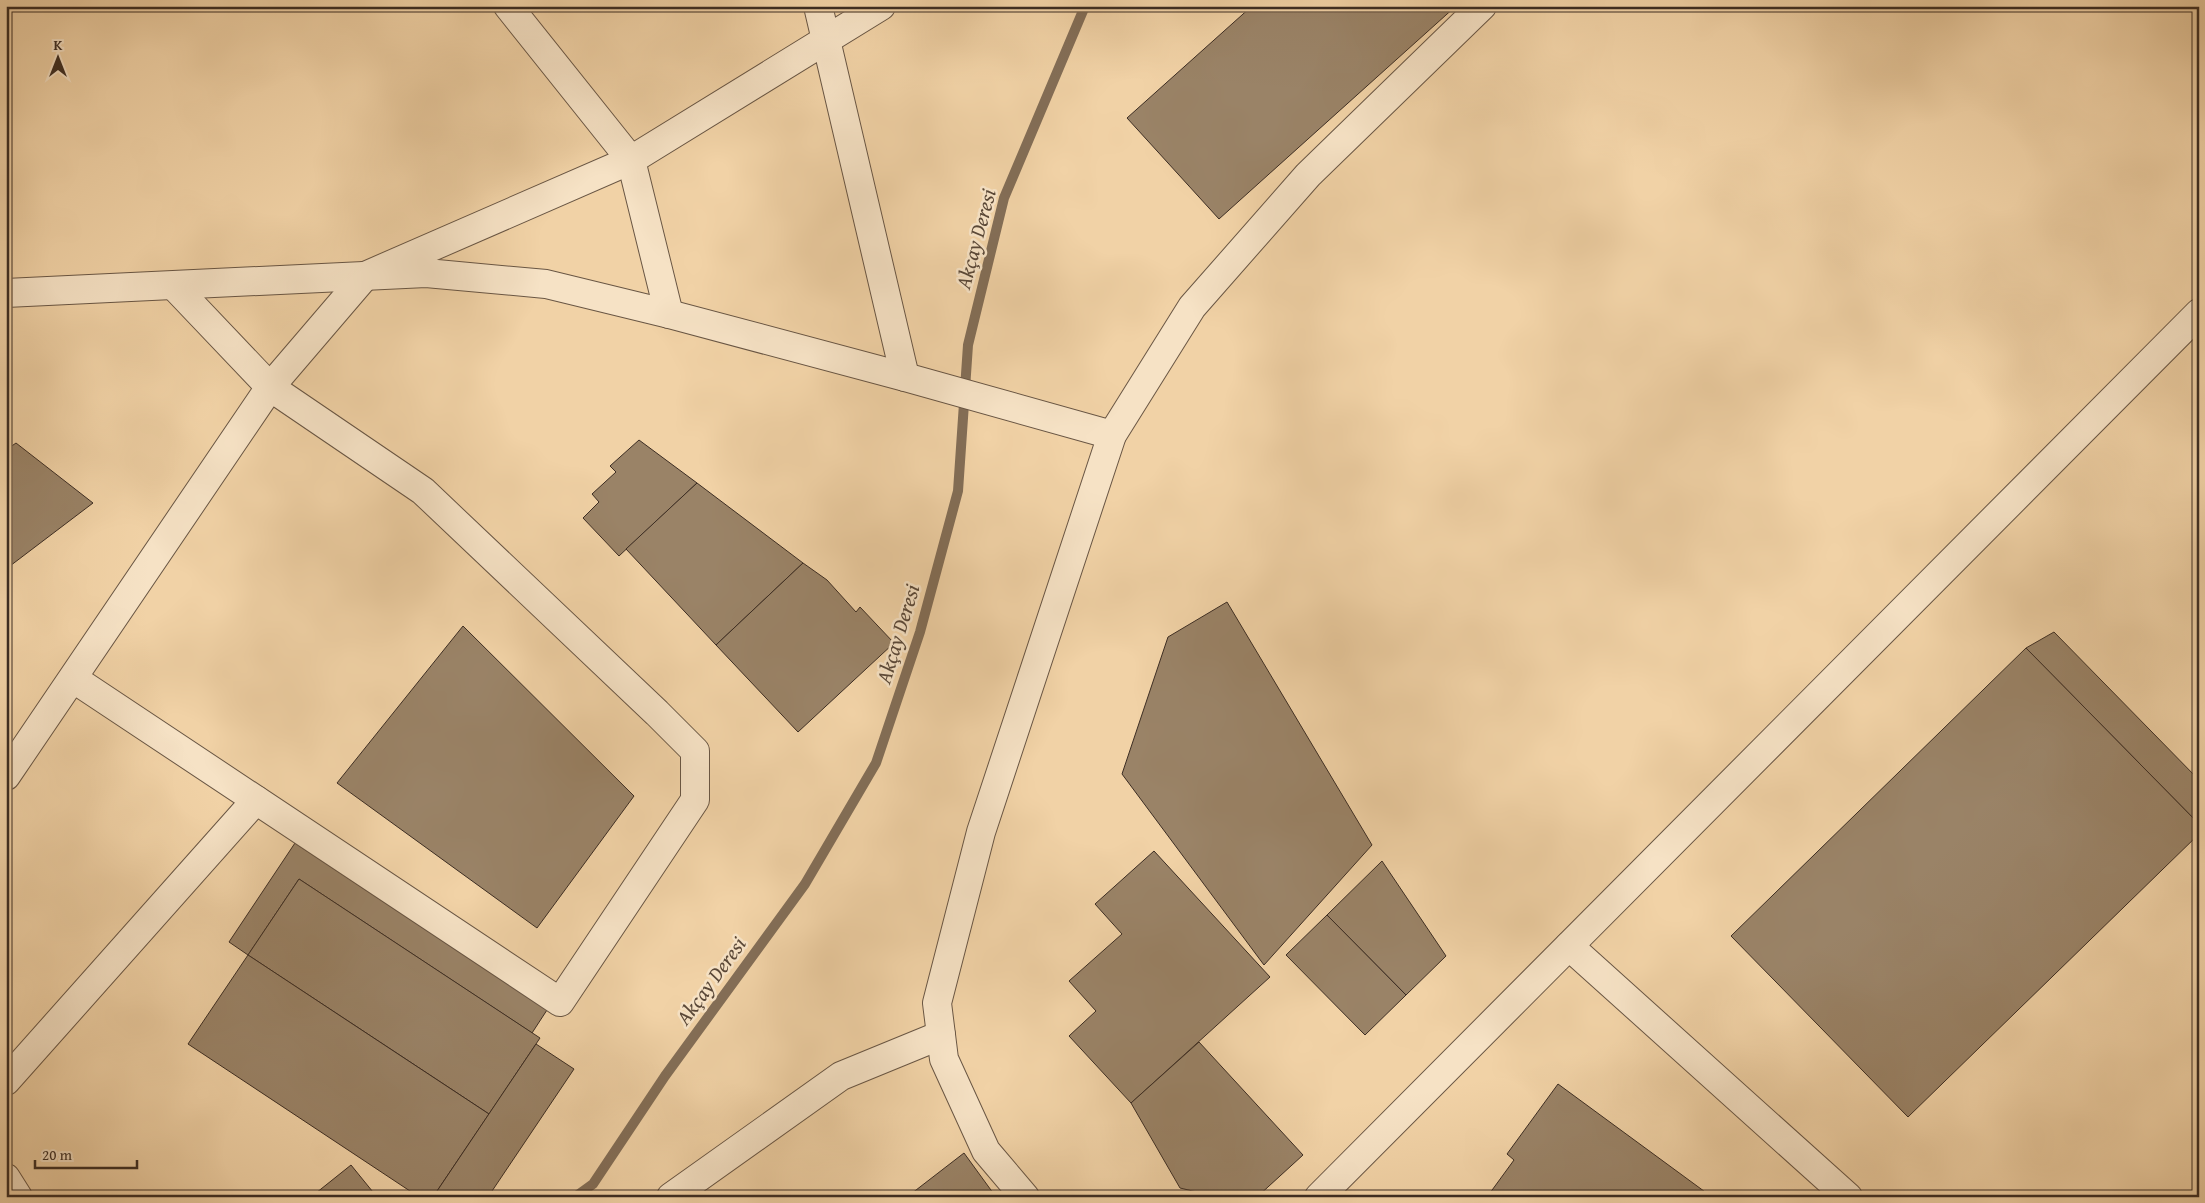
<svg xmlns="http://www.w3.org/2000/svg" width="2205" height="1203" font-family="'Gentium Book Plus',serif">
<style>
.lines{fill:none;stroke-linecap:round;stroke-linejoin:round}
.stream{stroke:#836e57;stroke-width:10}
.building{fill:#9a8367;stroke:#3c2d23}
.minor-casing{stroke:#695644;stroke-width:30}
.minor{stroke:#f6e2c5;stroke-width:28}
.labels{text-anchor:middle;stroke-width:5;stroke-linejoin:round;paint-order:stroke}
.water-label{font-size:21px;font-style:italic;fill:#5a4838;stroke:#f6e2c5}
</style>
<rect width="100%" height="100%" fill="#f1d2a6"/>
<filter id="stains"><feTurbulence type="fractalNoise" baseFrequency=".004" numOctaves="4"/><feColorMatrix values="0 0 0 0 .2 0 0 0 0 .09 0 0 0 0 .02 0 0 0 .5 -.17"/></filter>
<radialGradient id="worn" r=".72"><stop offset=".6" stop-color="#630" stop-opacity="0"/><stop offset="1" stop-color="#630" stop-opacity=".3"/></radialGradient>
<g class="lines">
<polyline class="stream" points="575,1197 593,1184 665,1076 805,884 876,763 920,632 958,491 968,345 1004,198 1085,6"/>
</g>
<g class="building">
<polygon points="1252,6 1456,6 1219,219 1127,118"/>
<polygon points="639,440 697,483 619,556 583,518 599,502 592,494 616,472 610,466"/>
<polygon points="16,443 93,503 6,569 6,450"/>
<polygon points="697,483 803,563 716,645 626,549"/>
<polygon points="803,563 827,580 856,612 860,607 894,643 798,732 716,645"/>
<polygon points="1227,602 1372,845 1264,965 1122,774 1168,637"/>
<polygon points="463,626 634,796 537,928 337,783"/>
<polygon points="2054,632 2199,780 2199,824 2026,648"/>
<polygon points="2026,648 2199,824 2199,834 1908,1117 1731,936"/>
<polygon points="295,843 547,1010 532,1033 299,879 248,955 229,942"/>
<polygon points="1154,851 1270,977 1131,1103 1069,1036 1096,1011 1069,981 1122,934 1095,904"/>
<polygon points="1382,861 1446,956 1406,995 1327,915"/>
<polygon points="299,879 540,1038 489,1114 248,955"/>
<polygon points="1327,915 1406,995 1365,1035 1286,955"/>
<polygon points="248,955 489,1114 433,1197 419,1197 188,1044"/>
<polygon points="1199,1042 1303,1155 1257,1197 1205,1197 1201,1193 1180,1188 1131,1103"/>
<polygon points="536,1044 574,1069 488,1197 433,1197"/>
<polygon points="1558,1084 1712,1197 1487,1197 1514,1160 1507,1154"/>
<polygon points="964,1153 996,1197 907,1197"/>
<polygon points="351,1165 377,1197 311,1197"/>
</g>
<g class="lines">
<g class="minor-casing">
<g id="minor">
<polyline points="508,6 631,160 669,314"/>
<polyline points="818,6 905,377"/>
<polyline points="6,293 426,273 546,284 669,314 905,377 1112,435"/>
<polyline points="74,679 560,1002 695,800 695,751 657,713 423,491 270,387 174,286"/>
<polyline points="6,776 270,387 365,276 631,160 881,6"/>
<polyline points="1569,946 1848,1197"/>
<polyline points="6,1081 256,800"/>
<polyline points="6,1178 18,1197"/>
<polyline points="671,1197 841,1076 941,1035"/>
<polyline points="1025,1197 986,1151 944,1059 937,1003 981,832 1112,435 1192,307 1308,175 1482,6"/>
<polyline points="1319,1197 2199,313"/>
</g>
</g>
<use href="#minor" class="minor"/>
</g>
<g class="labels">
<g class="water-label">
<text transform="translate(976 239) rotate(-75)" y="7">Akçay Deresi</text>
<text transform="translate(898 634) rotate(-73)" y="7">Akçay Deresi</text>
<text transform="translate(711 981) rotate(-54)" y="7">Akçay Deresi</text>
</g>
</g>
<rect width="2205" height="1203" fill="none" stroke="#f1d2a6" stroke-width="25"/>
<rect x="8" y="8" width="2190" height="1188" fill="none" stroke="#3c2d23" stroke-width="2.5"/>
<rect x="12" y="12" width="2180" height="1178" fill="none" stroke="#3c2d23"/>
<g transform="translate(58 58)" stroke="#f6e2c5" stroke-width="4" paint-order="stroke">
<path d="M0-4L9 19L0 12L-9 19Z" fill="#3c2d23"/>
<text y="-8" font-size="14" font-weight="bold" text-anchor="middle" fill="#3c2d23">K</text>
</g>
<path d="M35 1160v8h102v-8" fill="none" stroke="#3c2d23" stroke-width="2.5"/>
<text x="42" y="1160" font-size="15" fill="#3c2d23" stroke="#f6e2c5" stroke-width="4" paint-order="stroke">20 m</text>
<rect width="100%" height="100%" filter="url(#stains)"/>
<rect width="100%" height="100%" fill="url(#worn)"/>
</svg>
